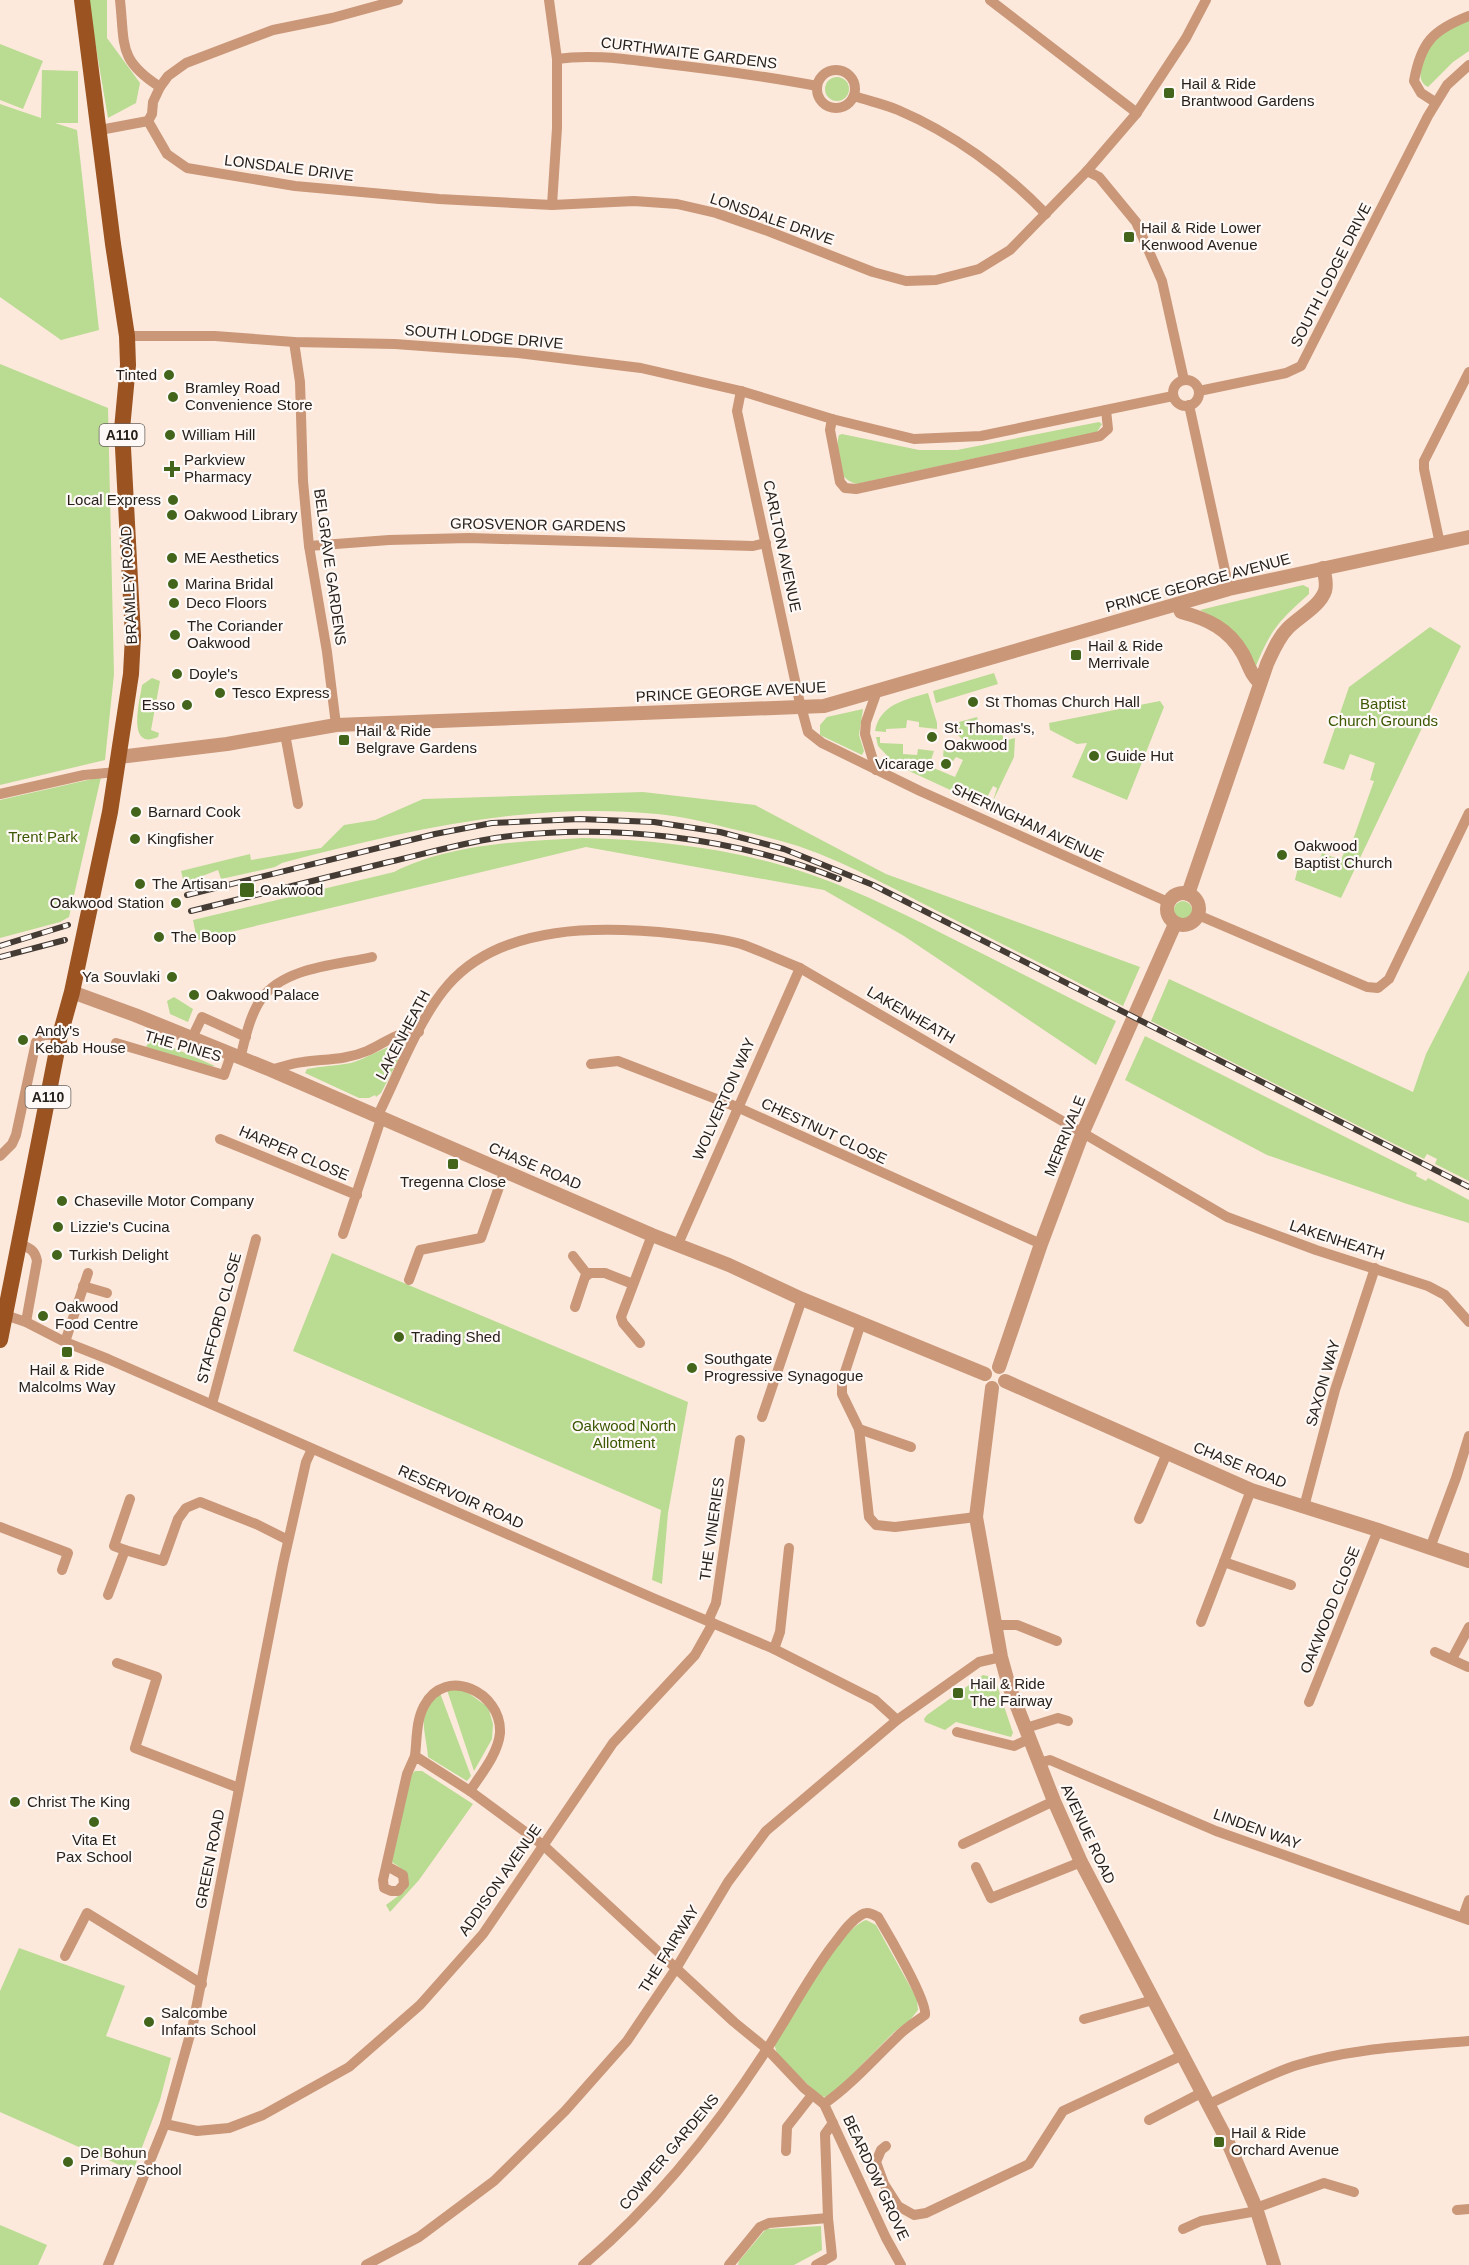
<svg xmlns="http://www.w3.org/2000/svg" width="1469" height="2265" font-family="Helvetica,sans-serif">
<style>
.green{fill:#badb92}
.lines{fill:none;stroke-linecap:round;stroke-linejoin:round}
.minor{stroke:#ca9779;stroke-width:10}
.tertiary{stroke:#ca9779;stroke-width:14}
.primary{stroke:#9a5321;stroke-width:16}
.rail-casing{stroke:#443b34;stroke-width:6}
.rail{stroke:#fef9f6;stroke-width:4;stroke-dasharray:11;stroke-linecap:butt}
.poi-dot{fill:#43651b;stroke:#fef9f6;stroke-width:2}
.labels{text-anchor:middle;stroke-width:4.5;stroke-linejoin:round;paint-order:stroke}
.shield{fill:#fef9f6;stroke:#68615c;stroke-width:1.5}
.shield-label{font-size:14px;font-weight:bold;fill:#28201a}
.street-label{font-size:15px;fill:#28201a;stroke:#fef9f6}
.poi-label{font-size:15px;fill:#28201a;stroke:#fef9f6;text-anchor:start}
.park-label{font-size:15px;fill:#3c5803;stroke:#fef9f6}
</style>
<rect width="100%" height="100%" fill="#fce9dc"/>
<g class="green">
<polygon points="88,0 107,0 107,38 140,83 136,103 108,118"/>
<path d="M 1469,19 L 1469,51 L 1453,62 L 1428,87 C 1410,79 1428,43 1439,34 C 1447,27 1460,23 1469,19 Z"/>
<polygon points="0,44 43,61 23,109 0,100"/>
<polygon points="42,70 78,71 78,123 55,123 77,130 99,330 61,340 0,297 0,104 41,118"/>
<circle cx="837" cy="89" r="12"/>
<polygon points="0,364 108,408 114,674 105,760 0,785"/>
<path d="M 1099,422 L 1102,424 L 1097,432 L 856,484 C 851,482 846,480 843,475 C 839,468 836,442 839,435 L 842,434 L 919,450 L 957,450 Z"/>
<path d="M 1303,585 L 1309,588 L 1309,594 C 1279,621 1271,629 1256,666 C 1239,635 1232,626 1200,610 Z"/>
<polygon points="1430,627 1461,646 1341,898 1295,880 1299,863 1316,869 1322,853 1341,860 1346,848 1350,848 1374,781 1370,780 1375,763 1350,754 1344,770 1323,763 1349,687"/>
<polygon points="994,673 998,684 936,703 933,691"/>
<path d="M 152,678 L 160,681 L 151,730 L 159,733 L 158,737 C 126,751 140,700 142,685 Z"/>
<path d="M 928,693 L 937,723 L 937,729 L 919,727 L 919,722 L 907,720 L 906,728 L 886,729 L 886,732 L 875,731 C 880,704 905,700 928,693 Z"/>
<polygon points="1160,701 1164,707 1127,800 1072,777 1087,743 1077,744 1050,730 1049,723"/>
<polygon points="863,709 859,735 864,751 862,755 820,735 820,725 827,717"/>
<polygon points="977,717 981,730 1000,724 1004,741 1015,738 1014,757 993,801 997,788 993,786 983,805 896,765 878,746 876,737 880,737 880,743 903,744 903,754 917,755 918,749 934,751 929,766 955,777 963,760 956,757 953,761 943,756 944,747 956,748 963,744 963,740 958,735 959,722"/>
<polygon points="101,777 69,917 60,922 0,938 0,800"/>
<path d="M 643,792 L 755,805 L 886,874 L 1140,967 L 1123,1006 C 1068,977 1012,949 957,921 C 905,895 853,865 798,846 C 775,839 751,833 728,828 C 705,822 681,816 657,814 C 530,801 404,831 282,863 L 275,867 L 221,879 L 218,870 L 184,883 L 181,871 L 250,854 L 251,860 L 321,848 L 344,825 L 375,820 L 423,799 Z"/>
<path d="M 583,838 C 660,840 739,849 812,875 C 864,893 912,918 961,943 C 1013,969 1064,995 1116,1021 L 1096,1065 L 904,936 L 824,890 L 586,847 L 197,940 L 193,920 L 394,872 C 448,844 523,841 583,838 Z"/>
<circle cx="1183" cy="910" r="9"/>
<polygon points="1469,970 1469,1181 1435,1164 1437,1159 1427,1154 1424,1159 1151,1021 1169,979 1413,1092 1426,1054"/>
<polygon points="174,997 193,1009 188,1022 170,1014 167,1001"/>
<polygon points="1145,1036 1417,1173 1416,1176 1426,1181 1428,1178 1469,1200 1469,1223 1407,1204 1267,1155 1125,1080"/>
<polygon points="151,1038 215,1066 206,1067 146,1047"/>
<path d="M 396,1044 L 402,1049 L 402,1053 L 381,1093 L 376,1097 L 375,1095 L 369,1098 L 359,1098 L 305,1073 L 307,1069 C 321,1066 336,1066 351,1063 C 367,1058 381,1049 396,1044 Z"/>
<polygon points="332,1253 688,1402 668,1513 662,1584 652,1580 661,1510 293,1351"/>
<polygon points="983,1675 992,1677 996,1682 1013,1733 1011,1737 956,1722 945,1730 925,1722 924,1719 927,1715"/>
<polygon points="447,1690 464,1690 488,1707 493,1724 492,1739 474,1771"/>
<path d="M 440,1693 L 471,1776 L 467,1781 L 428,1757 C 426,1730 415,1715 440,1693 Z"/>
<path d="M 415,1771 L 422,1771 L 473,1804 L 419,1880 L 390,1912 L 386,1905 L 406,1890 C 409,1872 404,1870 390,1861 L 408,1778 Z"/>
<path d="M 866,1920 L 876,1925 L 917,1999 L 918,2010 L 910,2020 L 894,2032 L 835,2092 L 826,2097 L 820,2096 L 778,2056 L 774,2044 C 791,2015 837,1931 866,1920 Z"/>
<polygon points="19,1948 125,1986 106,2036 171,2058 160,2100 133,2171 0,2112 0,1991"/>
<polygon points="0,2225 47,2245 38,2265 0,2265"/>
<polygon points="821,2226 822,2250 794,2265 738,2265 739,2261 766,2229"/>
</g>
<g class="lines">
<g class="minor">
<path d="M 120,0 C 125,46 118,60 160,87"/>
<polyline points="549,0 557,59 557,128 552,205"/>
<polyline points="990,0 1137,113"/>
<path d="M 557,59 C 590,54 624,59 658,63 C 711,69 764,76 817,86"/>
<circle cx="836" cy="89" r="19"/>
<path d="M 854,96 C 869,101 884,104 898,110 C 952,133 1005,171 1046,214"/>
<path d="M 1435,102 L 1421,93 L 1414,81 C 1421,42 1433,30 1469,16"/>
<polyline points="148,121 167,154 187,168 295,186 439,199 552,205 634,201 677,204 716,213 768,231 873,272 906,281 936,280 979,269 1010,250 1087,171 1136,114 1186,38 1206,0"/>
<polyline points="100,130 148,121 152,114 153,102 160,87 168,76 186,63 273,30 332,18 398,0"/>
<polyline points="1087,171 1099,177 1136,222 1162,281 1184,380"/>
<polyline points="127,336 215,336 294,342 395,344 518,353 641,368 741,391 832,419 914,439 981,436 1173,396"/>
<polyline points="294,342 300,382 303,481 309,546 327,652 336,725"/>
<circle cx="1186" cy="393" r="13"/>
<polyline points="741,391 737,411 799,699 808,732 822,743 920,791 1168,902"/>
<polyline points="1199,391 1286,373 1301,366 1428,116 1447,85 1469,65"/>
<polyline points="1189,405 1229,589"/>
<polyline points="832,419 830,430 840,482 845,488 856,489 1100,436 1108,429 1106,410"/>
<polyline points="1440,544 1424,469 1424,461 1469,372"/>
<polyline points="309,546 389,540 469,538 753,546 766,543"/>
<polyline points="285,734 298,804"/>
<polyline points="876,770 865,734 866,722 877,691"/>
<polyline points="0,794 84,775 117,772"/>
<polyline points="1198,915 1367,987 1378,988 1389,979 1469,813"/>
<polyline points="192,1038 202,1017 246,1037"/>
<polyline points="116,1043 224,1075 231,1055"/>
<path d="M 240,1059 C 245,1039 250,1014 262,998 C 285,967 337,965 372,957"/>
<polyline points="591,1064 618,1061 737,1107 1041,1244"/>
<path d="M 271,1070 C 282,1067 292,1063 303,1062 C 325,1059 346,1060 367,1051 C 384,1044 400,1029 419,1032"/>
<path d="M 377,1117 C 397,1077 419,1018 448,985 C 502,923 603,926 678,934 C 698,937 721,938 741,944 C 761,951 780,960 800,968 L 1227,1217 L 1316,1250 L 1428,1286 L 1445,1295 L 1469,1322"/>
<polyline points="220,1139 357,1195"/>
<polyline points="0,1156 12,1144 16,1135 36,1042 43,1035 60,1035"/>
<polyline points="343,1234 381,1119"/>
<path d="M 19,1244 C 30,1248 35,1250 37,1261 L 26,1322"/>
<polyline points="678,1244 800,968"/>
<polyline points="573,1256 587,1274"/>
<polyline points="409,1280 420,1250 481,1238 505,1170"/>
<polyline points="83,1286 107,1293"/>
<polyline points="575,1307 585,1277 590,1273 605,1273 633,1284"/>
<polyline points="5,1315 26,1322 65,1342 108,1359 653,1598 774,1649 875,1700 897,1720"/>
<polyline points="861,1323 842,1381 842,1394 859,1429 911,1447"/>
<polyline points="65,1342 88,1273"/>
<polyline points="640,1343 623,1323 621,1317 652,1235"/>
<polyline points="212,1404 256,1239"/>
<polyline points="762,1417 802,1299"/>
<polyline points="859,1429 869,1517 876,1525 895,1527 976,1517"/>
<polyline points="1251,1490 1224,1562 1291,1585"/>
<polyline points="1304,1507 1335,1390 1375,1268"/>
<polyline points="1139,1519 1167,1453"/>
<polyline points="0,1527 68,1553 62,1570"/>
<polyline points="1430,1548 1456,1478 1469,1436"/>
<polyline points="125,1550 163,1561 178,1519 186,1508 200,1502 256,1524 288,1540"/>
<polyline points="108,1595 125,1550 114,1546 130,1499"/>
<polyline points="708,1621 716,1603 740,1440"/>
<polyline points="1201,1622 1224,1562"/>
<polyline points="996,1625 1017,1625 1057,1641"/>
<polyline points="774,1649 780,1632 789,1548"/>
<polyline points="1435,1652 1468,1667"/>
<polyline points="1452,1659 1469,1627"/>
<polyline points="117,1663 157,1677 135,1748 239,1788"/>
<polyline points="1309,1702 1378,1530"/>
<polyline points="1026,1728 1058,1718 1068,1721"/>
<polyline points="957,1732 1014,1746 1029,1739"/>
<path d="M 415,1756 C 417,1739 416,1721 424,1706 C 445,1665 502,1692 500,1733 C 498,1754 481,1774 470,1791"/>
<polyline points="1038,1763 1050,1760 1216,1831 1469,1920"/>
<polyline points="963,1844 1054,1801"/>
<path d="M 387,1866 L 403,1875 L 404,1884 L 398,1891 L 391,1891 L 384,1888 L 383,1880 L 407,1774 L 415,1756 L 470,1791 L 543,1845 L 734,2022 L 767,2049 L 804,2088 L 824,2104 C 851,2085 872,2061 896,2038 C 904,2029 915,2022 925,2015 C 928,2002 887,1932 878,1917 C 872,1914 867,1911 861,1915 C 849,1922 841,1935 833,1945 C 808,1978 789,2015 767,2049 C 716,2128 655,2205 583,2265"/>
<polyline points="976,1867 991,1898 1081,1862"/>
<polyline points="1463,1917 1469,1900"/>
<polyline points="65,1956 87,1913 202,1984"/>
<polyline points="1084,2019 1153,2000"/>
<polyline points="824,2104 886,2238 901,2265"/>
<path d="M 1209,2104 C 1237,2091 1265,2076 1294,2066 C 1350,2048 1411,2046 1469,2041"/>
<polyline points="1149,2120 1203,2092"/>
<polyline points="165,2124 197,2131 229,2128 263,2115 349,2067 420,2005 483,1934 613,1743 695,1655 713,1623"/>
<polyline points="886,2146 881,2150 876,2162 884,2184 898,2206 914,2215 926,2213 1029,2164 1063,2111 1183,2055"/>
<polyline points="786,2151 787,2127 812,2095"/>
<polyline points="1256,2208 1324,2183 1354,2192"/>
<polyline points="1457,2210 1469,2209"/>
<polyline points="1183,2229 1201,2221 1257,2211"/>
<polyline points="108,2265 165,2124 193,2024 283,1564 306,1462 312,1449"/>
<polyline points="366,2265 419,2237 494,2181 565,2111 627,2041 677,1967 728,1882 766,1831 897,1720 979,1662 1001,1657"/>
<polyline points="729,2265 760,2227 769,2223 828,2218"/>
<polyline points="816,2265 832,2256 828,2218 825,2134 833,2123"/>
</g>
<g class="tertiary">
<path d="M 1178,604 L 1181,612 C 1208,619 1229,629 1243,654 C 1249,665 1250,674 1260,683"/>
<polyline points="119,757 227,744 336,725 824,706 1229,589 1469,537"/>
<circle cx="1183" cy="909" r="16"/>
<path d="M 1188,894 L 1267,664 C 1273,651 1278,638 1288,628 C 1299,617 1320,606 1325,591 C 1327,584 1325,575 1323,568"/>
<polyline points="72,992 135,1015 271,1070 652,1235 729,1265 802,1299 985,1374"/>
<polyline points="999,1367 1041,1244 1083,1132 1175,924"/>
<polyline points="1005,1381 1251,1490 1378,1530 1469,1561"/>
<polyline points="992,1388 976,1517 1001,1657 1009,1686 1054,1801 1081,1862 1226,2138 1256,2208 1274,2265"/>
</g>
<polyline class="primary" points="0,1340 60,1035 72,992 110,812 131,674 133,636 122,429 128,365 127,336 113,244 82,0"/>
<g class="rail-casing">
<g id="rail">
<polyline points="187,895 435,834 492,823 580,819 654,822 720,832 784,849 873,885 1469,1187"/>
<path d="M 191,911 C 257,895 323,878 389,862 C 424,854 459,844 495,838 C 606,822 735,837 839,879"/>
<polyline points="0,946 68,925"/>
<polyline points="0,957 65,940"/>
</g>
</g>
<use href="#rail" class="rail"/>
</g>
<g class="poi-dot">
<rect x="1163" y="87" width="12" height="12" rx="3"/>
<rect x="1123" y="231" width="12" height="12" rx="3"/>
<circle cx="169" cy="375" r="6"/>
<circle cx="173" cy="397" r="6"/>
<circle cx="170" cy="435" r="6"/>
<path d="M169 460h6v6h6v6h-6v6h-6v-6h-6v-6h6z"/>
<circle cx="173" cy="500" r="6"/>
<circle cx="172" cy="515" r="6"/>
<circle cx="172" cy="558" r="6"/>
<circle cx="173" cy="584" r="6"/>
<circle cx="174" cy="603" r="6"/>
<circle cx="175" cy="635" r="6"/>
<rect x="1070" y="649" width="12" height="12" rx="3"/>
<circle cx="177" cy="674" r="6"/>
<circle cx="220" cy="693" r="6"/>
<circle cx="973" cy="702" r="6"/>
<circle cx="187" cy="705" r="6"/>
<circle cx="932" cy="737" r="6"/>
<rect x="338" y="734" width="12" height="12" rx="3"/>
<circle cx="1094" cy="756" r="6"/>
<circle cx="946" cy="764" r="6"/>
<circle cx="136" cy="812" r="6"/>
<circle cx="135" cy="839" r="6"/>
<circle cx="1282" cy="855" r="6"/>
<circle cx="140" cy="884" r="6"/>
<rect x="239" y="882" width="16" height="16" rx="3"/>
<circle cx="176" cy="903" r="6"/>
<circle cx="159" cy="937" r="6"/>
<circle cx="172" cy="977" r="6"/>
<circle cx="194" cy="995" r="6"/>
<circle cx="23" cy="1040" r="6"/>
<rect x="447" y="1158" width="12" height="12" rx="3"/>
<circle cx="62" cy="1201" r="6"/>
<circle cx="58" cy="1227" r="6"/>
<circle cx="57" cy="1255" r="6"/>
<circle cx="43" cy="1316" r="6"/>
<circle cx="399" cy="1337" r="6"/>
<rect x="61" y="1346" width="12" height="12" rx="3"/>
<circle cx="692" cy="1368" r="6"/>
<rect x="952" y="1687" width="12" height="12" rx="3"/>
<circle cx="15" cy="1802" r="6"/>
<circle cx="94" cy="1822" r="6"/>
<circle cx="149" cy="2022" r="6"/>
<rect x="1213" y="2136" width="12" height="12" rx="3"/>
<circle cx="68" cy="2162" r="6"/>
</g>
<g class="labels">
<g class="shield">
<rect x="99.5" y="424" width="45" height="22" rx="4.5"/>
<rect x="25.5" y="1086" width="45" height="22" rx="4.5"/>
</g>
<g class="shield-label">
<text x="122" y="440">A110</text>
<text x="48" y="1102">A110</text>
</g>
<g class="street-label">
<text transform="translate(689 53) rotate(7)" y="5">CURTHWAITE GARDENS</text>
<text transform="translate(289 168) rotate(7)" y="5">LONSDALE DRIVE</text>
<text transform="translate(772 219) rotate(19)" y="5">LONSDALE DRIVE</text>
<text transform="translate(1331 275) rotate(-63)" y="5">SOUTH LODGE DRIVE</text>
<text transform="translate(484 337) rotate(5)" y="5">SOUTH LODGE DRIVE</text>
<text transform="translate(538 525) rotate(1)" y="5">GROSVENOR GARDENS</text>
<text transform="translate(782 546) rotate(78)" y="5">CARLTON AVENUE</text>
<text transform="translate(330 567) rotate(82)" y="5">BELGRAVE GARDENS</text>
<text transform="translate(1198 583) rotate(-15)" y="5">PRINCE GEORGE AVENUE</text>
<text transform="translate(129 585) rotate(-93)" y="5">BRAMLEY ROAD</text>
<text transform="translate(731 692) rotate(-3)" y="5">PRINCE GEORGE AVENUE</text>
<text transform="translate(1028 823) rotate(25)" y="5">SHERINGHAM AVENUE</text>
<text transform="translate(911 1015) rotate(30)" y="5">LAKENHEATH</text>
<text transform="translate(403 1035) rotate(-62)" y="5">LAKENHEATH</text>
<text transform="translate(183 1046) rotate(16)" y="5">THE PINES</text>
<text transform="translate(724 1099) rotate(-66)" y="5">WOLVERTON WAY</text>
<text transform="translate(824 1131) rotate(25)" y="5">CHESTNUT CLOSE</text>
<text transform="translate(1065 1136) rotate(-68)" y="5">MERRIVALE</text>
<text transform="translate(294 1153) rotate(23)" y="5">HARPER CLOSE</text>
<text transform="translate(535 1166) rotate(23)" y="5">CHASE ROAD</text>
<text transform="translate(1337 1240) rotate(18)" y="5">LAKENHEATH</text>
<text transform="translate(219 1318) rotate(-75)" y="5">STAFFORD CLOSE</text>
<text transform="translate(1323 1383) rotate(-74)" y="5">SAXON WAY</text>
<text transform="translate(1240 1465) rotate(22)" y="5">CHASE ROAD</text>
<text transform="translate(461 1497) rotate(24)" y="5">RESERVOIR ROAD</text>
<text transform="translate(712 1529) rotate(-82)" y="5">THE VINERIES</text>
<text transform="translate(1330 1610) rotate(-68)" y="5">OAKWOOD CLOSE</text>
<text transform="translate(1257 1829) rotate(20)" y="5">LINDEN WAY</text>
<text transform="translate(1088 1834) rotate(65)" y="5">AVENUE ROAD</text>
<text transform="translate(210 1859) rotate(-79)" y="5">GREEN ROAD</text>
<text transform="translate(500 1880) rotate(-55)" y="5">ADDISON AVENUE</text>
<text transform="translate(669 1949) rotate(-58)" y="5">THE FAIRWAY</text>
<text transform="translate(669 2152) rotate(-50)" y="5">COWPER GARDENS</text>
<text transform="translate(876 2178) rotate(65)" y="5">BEARDOW GROVE</text>
</g>
<g class="poi-label">
<text x="1181" y="89">Hail &amp; Ride<tspan x="1181" dy="17">Brantwood Gardens</tspan></text>
<text x="1141" y="233">Hail &amp; Ride Lower<tspan x="1141" dy="17">Kenwood Avenue</tspan></text>
<text x="157" y="380" text-anchor="end">Tinted</text>
<text x="185" y="393">Bramley Road<tspan x="185" dy="17">Convenience Store</tspan></text>
<text x="182" y="440">William Hill</text>
<text x="184" y="465">Parkview<tspan x="184" dy="17">Pharmacy</tspan></text>
<text x="161" y="505" text-anchor="end">Local Express</text>
<text x="184" y="520">Oakwood Library</text>
<text x="184" y="563">ME Aesthetics</text>
<text x="185" y="589">Marina Bridal</text>
<text x="186" y="608">Deco Floors</text>
<text x="187" y="631">The Coriander<tspan x="187" dy="17">Oakwood</tspan></text>
<text x="1088" y="651">Hail &amp; Ride<tspan x="1088" dy="17">Merrivale</tspan></text>
<text x="189" y="679">Doyle's</text>
<text x="232" y="698">Tesco Express</text>
<text x="985" y="707">St Thomas Church Hall</text>
<text x="175" y="710" text-anchor="end">Esso</text>
<text x="944" y="733">St. Thomas's,<tspan x="944" dy="17">Oakwood</tspan></text>
<text x="356" y="736">Hail &amp; Ride<tspan x="356" dy="17">Belgrave Gardens</tspan></text>
<text x="1106" y="761">Guide Hut</text>
<text x="934" y="769" text-anchor="end">Vicarage</text>
<text x="148" y="817">Barnard Cook</text>
<text x="147" y="844">Kingfisher</text>
<text x="1294" y="851">Oakwood<tspan x="1294" dy="17">Baptist Church</tspan></text>
<text x="152" y="889">The Artisan</text>
<text x="260" y="895">Oakwood</text>
<text x="164" y="908" text-anchor="end">Oakwood Station</text>
<text x="171" y="942">The Boop</text>
<text x="160" y="982" text-anchor="end">Ya Souvlaki</text>
<text x="206" y="1000">Oakwood Palace</text>
<text x="35" y="1036">Andy's<tspan x="35" dy="17">Kebab House</tspan></text>
<text x="453" y="1187" text-anchor="middle">Tregenna Close</text>
<text x="74" y="1206">Chaseville Motor Company</text>
<text x="70" y="1232">Lizzie's Cucina</text>
<text x="69" y="1260">Turkish Delight</text>
<text x="55" y="1312">Oakwood<tspan x="55" dy="17">Food Centre</tspan></text>
<text x="411" y="1342">Trading Shed</text>
<text x="704" y="1364">Southgate<tspan x="704" dy="17">Progressive Synagogue</tspan></text>
<text x="67" y="1375" text-anchor="middle">Hail &amp; Ride<tspan x="67" dy="17">Malcolms Way</tspan></text>
<text x="970" y="1689">Hail &amp; Ride<tspan x="970" dy="17">The Fairway</tspan></text>
<text x="27" y="1807">Christ The King</text>
<text x="94" y="1845" text-anchor="middle">Vita Et<tspan x="94" dy="17">Pax School</tspan></text>
<text x="161" y="2018">Salcombe<tspan x="161" dy="17">Infants School</tspan></text>
<text x="1231" y="2138">Hail &amp; Ride<tspan x="1231" dy="17">Orchard Avenue</tspan></text>
<text x="80" y="2158">De Bohun<tspan x="80" dy="17">Primary School</tspan></text>
</g>
<g class="park-label">
<text x="1383" y="709">Baptist<tspan x="1383" dy="17">Church Grounds</tspan></text>
<text x="43" y="842">Trent Park</text>
<text x="624" y="1431">Oakwood North<tspan x="624" dy="17">Allotment</tspan></text>
</g>
</g>
</svg>
